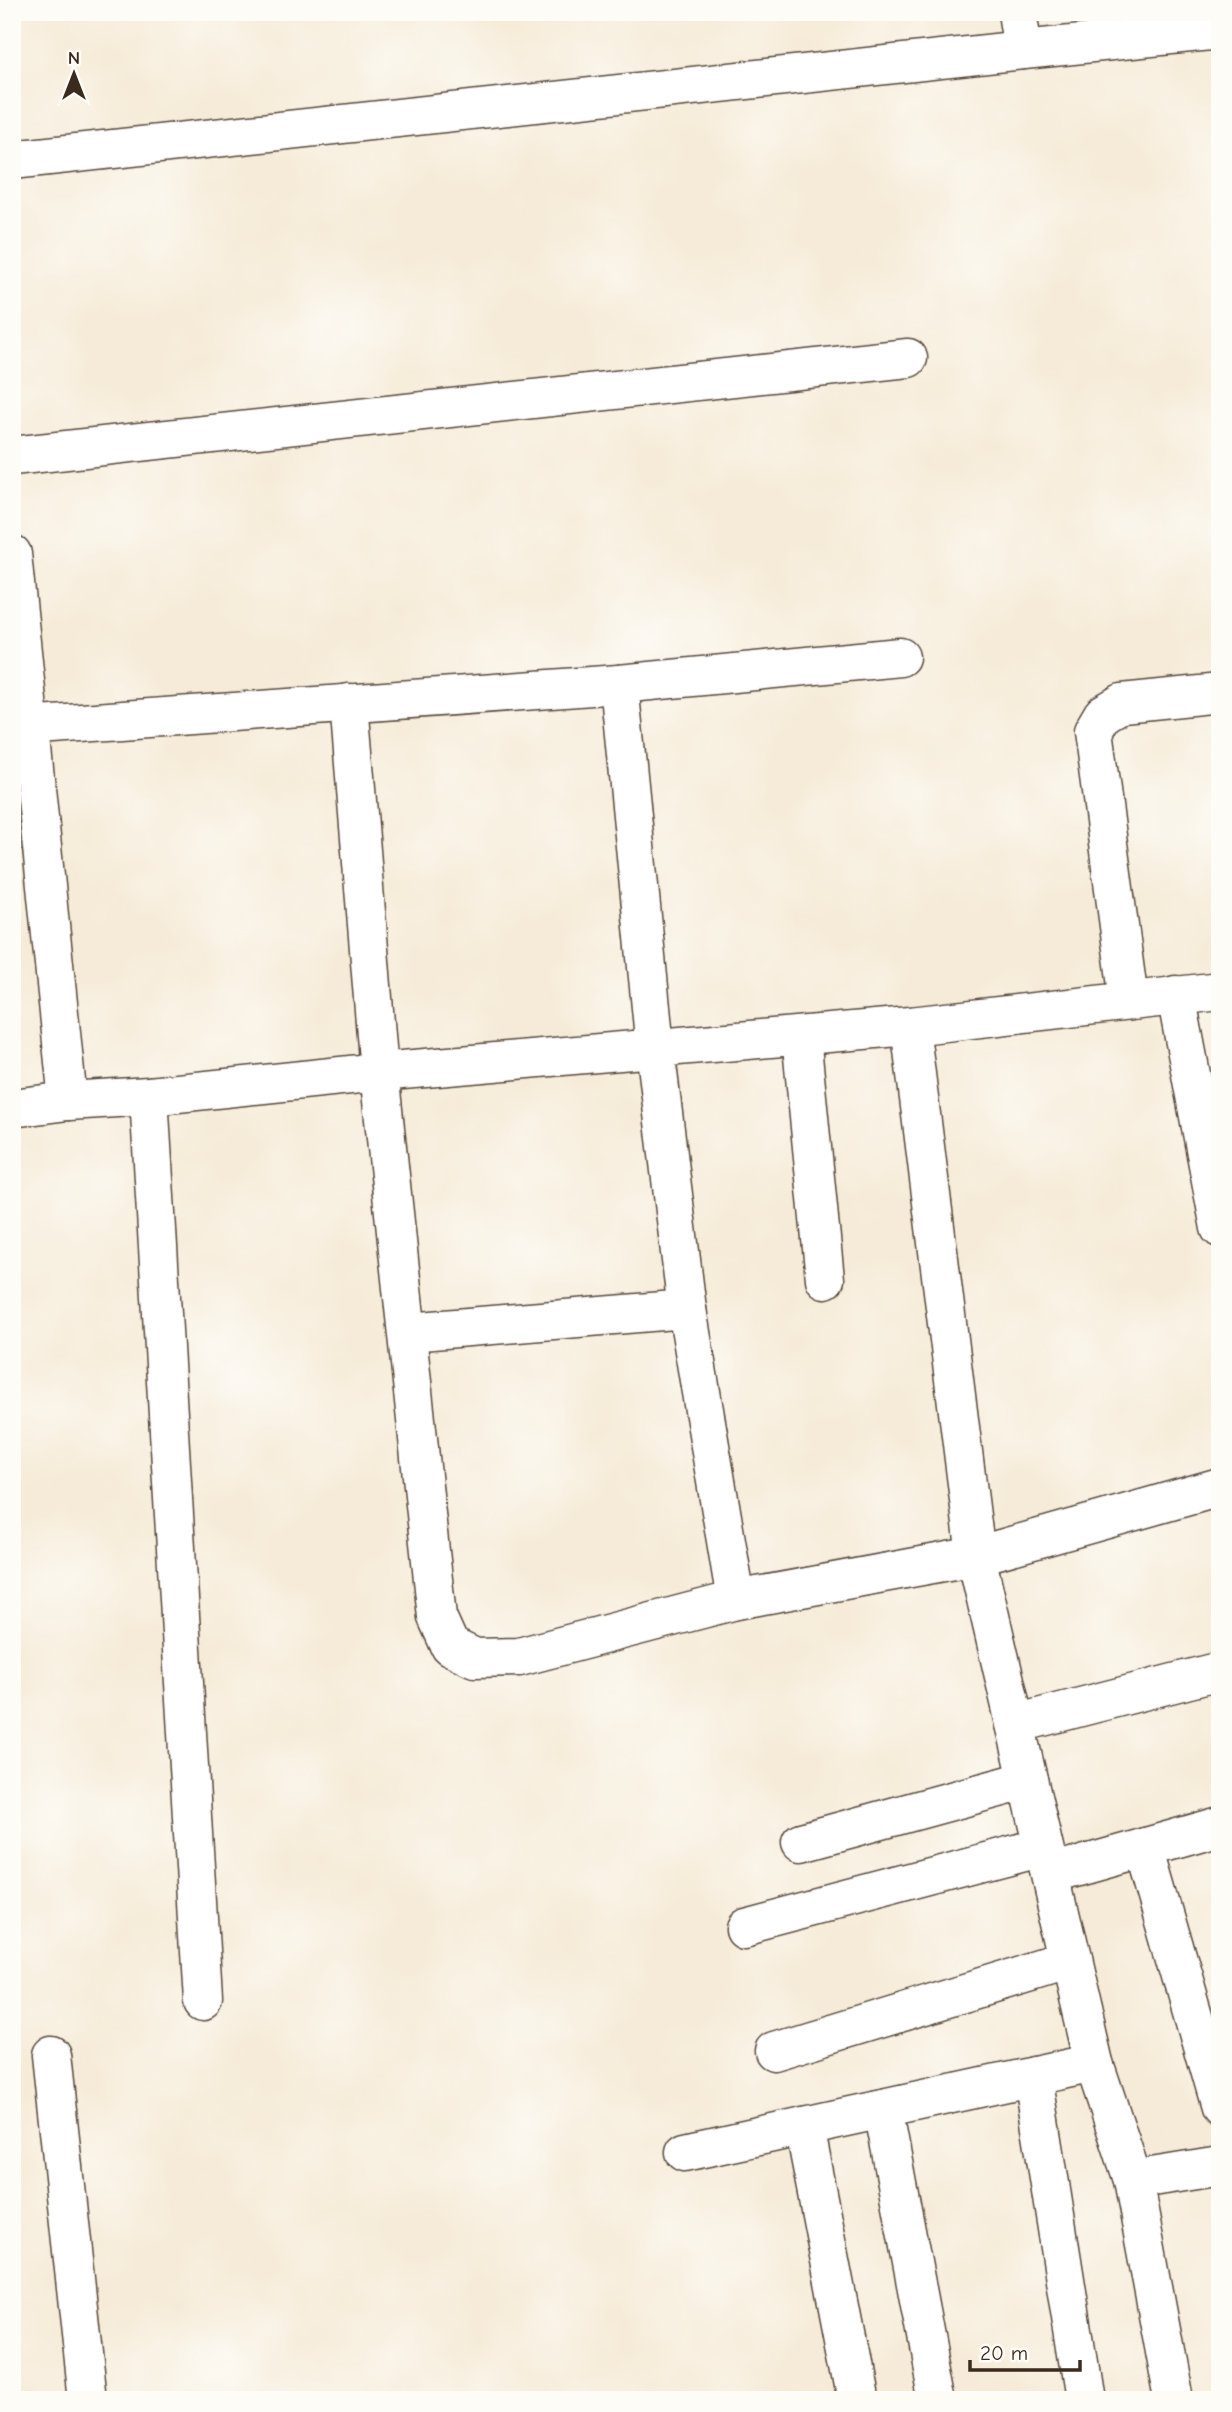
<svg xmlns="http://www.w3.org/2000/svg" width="1232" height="2412" font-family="'Comic Neue',sans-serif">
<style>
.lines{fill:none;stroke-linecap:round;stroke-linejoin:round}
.minor-casing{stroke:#57473a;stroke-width:41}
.minor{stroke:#fff;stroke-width:38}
</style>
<rect width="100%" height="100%" fill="#fdfcf7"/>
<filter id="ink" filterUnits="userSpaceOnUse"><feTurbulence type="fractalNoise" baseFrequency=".0143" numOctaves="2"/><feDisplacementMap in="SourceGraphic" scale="14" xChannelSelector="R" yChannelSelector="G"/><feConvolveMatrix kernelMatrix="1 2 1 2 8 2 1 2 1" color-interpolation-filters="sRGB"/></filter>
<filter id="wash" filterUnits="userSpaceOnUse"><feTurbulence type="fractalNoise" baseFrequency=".00686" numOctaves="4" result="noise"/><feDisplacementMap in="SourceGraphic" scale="28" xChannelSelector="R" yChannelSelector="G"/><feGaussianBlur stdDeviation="1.57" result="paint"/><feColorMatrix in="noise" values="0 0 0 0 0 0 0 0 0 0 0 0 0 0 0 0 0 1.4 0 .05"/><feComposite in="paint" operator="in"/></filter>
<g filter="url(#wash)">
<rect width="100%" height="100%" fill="#f6ebd8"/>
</g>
<g filter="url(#ink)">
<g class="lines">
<g class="minor-casing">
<g id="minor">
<polyline points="1017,12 1023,50"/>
<polyline points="12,160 1023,50 1220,30"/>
<polyline points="12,456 908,358"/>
<polyline points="12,554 68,1101"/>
<polyline points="619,684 655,1048 687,1309 736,1600"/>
<polyline points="349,703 379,1072 437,1617 450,1646 475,1658 519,1657 736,1600 976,1556 1220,1487"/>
<polyline points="12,728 619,684 900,657"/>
<polyline points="1176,995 1220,1228"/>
<polyline points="1129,1001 1093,731 1103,714 1122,703 1220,693"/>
<polyline points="910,1026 976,1556 1094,2063 1133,2180 1174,2400"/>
<polyline points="801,1036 825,1279"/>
<polyline points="149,1096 203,2001"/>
<polyline points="12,1108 68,1101 149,1096 379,1072 910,1026 1220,991"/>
<polyline points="408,1332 687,1309"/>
<polyline points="1015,1724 1220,1671"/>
<polyline points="801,1842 1028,1780"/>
<polyline points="1145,1847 1220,2108"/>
<polyline points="1051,1874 1220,1826"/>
<polyline points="744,1926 1043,1847"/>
<polyline points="774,2051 1070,1961"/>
<polyline points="51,2055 88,2400"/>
<polyline points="1033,2076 1084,2400"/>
<polyline points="883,2109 938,2400"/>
<polyline points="804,2126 857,2400"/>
<polyline points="685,2152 1094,2063"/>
<polyline points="1133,2180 1220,2166"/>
</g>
</g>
<use href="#minor" class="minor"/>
</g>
</g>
<rect width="1232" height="2412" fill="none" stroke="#fdfcf7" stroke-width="42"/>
<g transform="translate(74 74)" stroke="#fdfcf7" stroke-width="5" paint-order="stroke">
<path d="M0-5L12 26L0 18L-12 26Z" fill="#3b2a1e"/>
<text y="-10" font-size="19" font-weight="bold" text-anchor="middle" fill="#3b2a1e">N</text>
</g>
<path d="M970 2360v10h110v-10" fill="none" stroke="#3b2a1e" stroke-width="3.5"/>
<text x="980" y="2360" font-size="21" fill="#3b2a1e" stroke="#fdfcf7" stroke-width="5" paint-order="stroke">20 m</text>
</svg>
